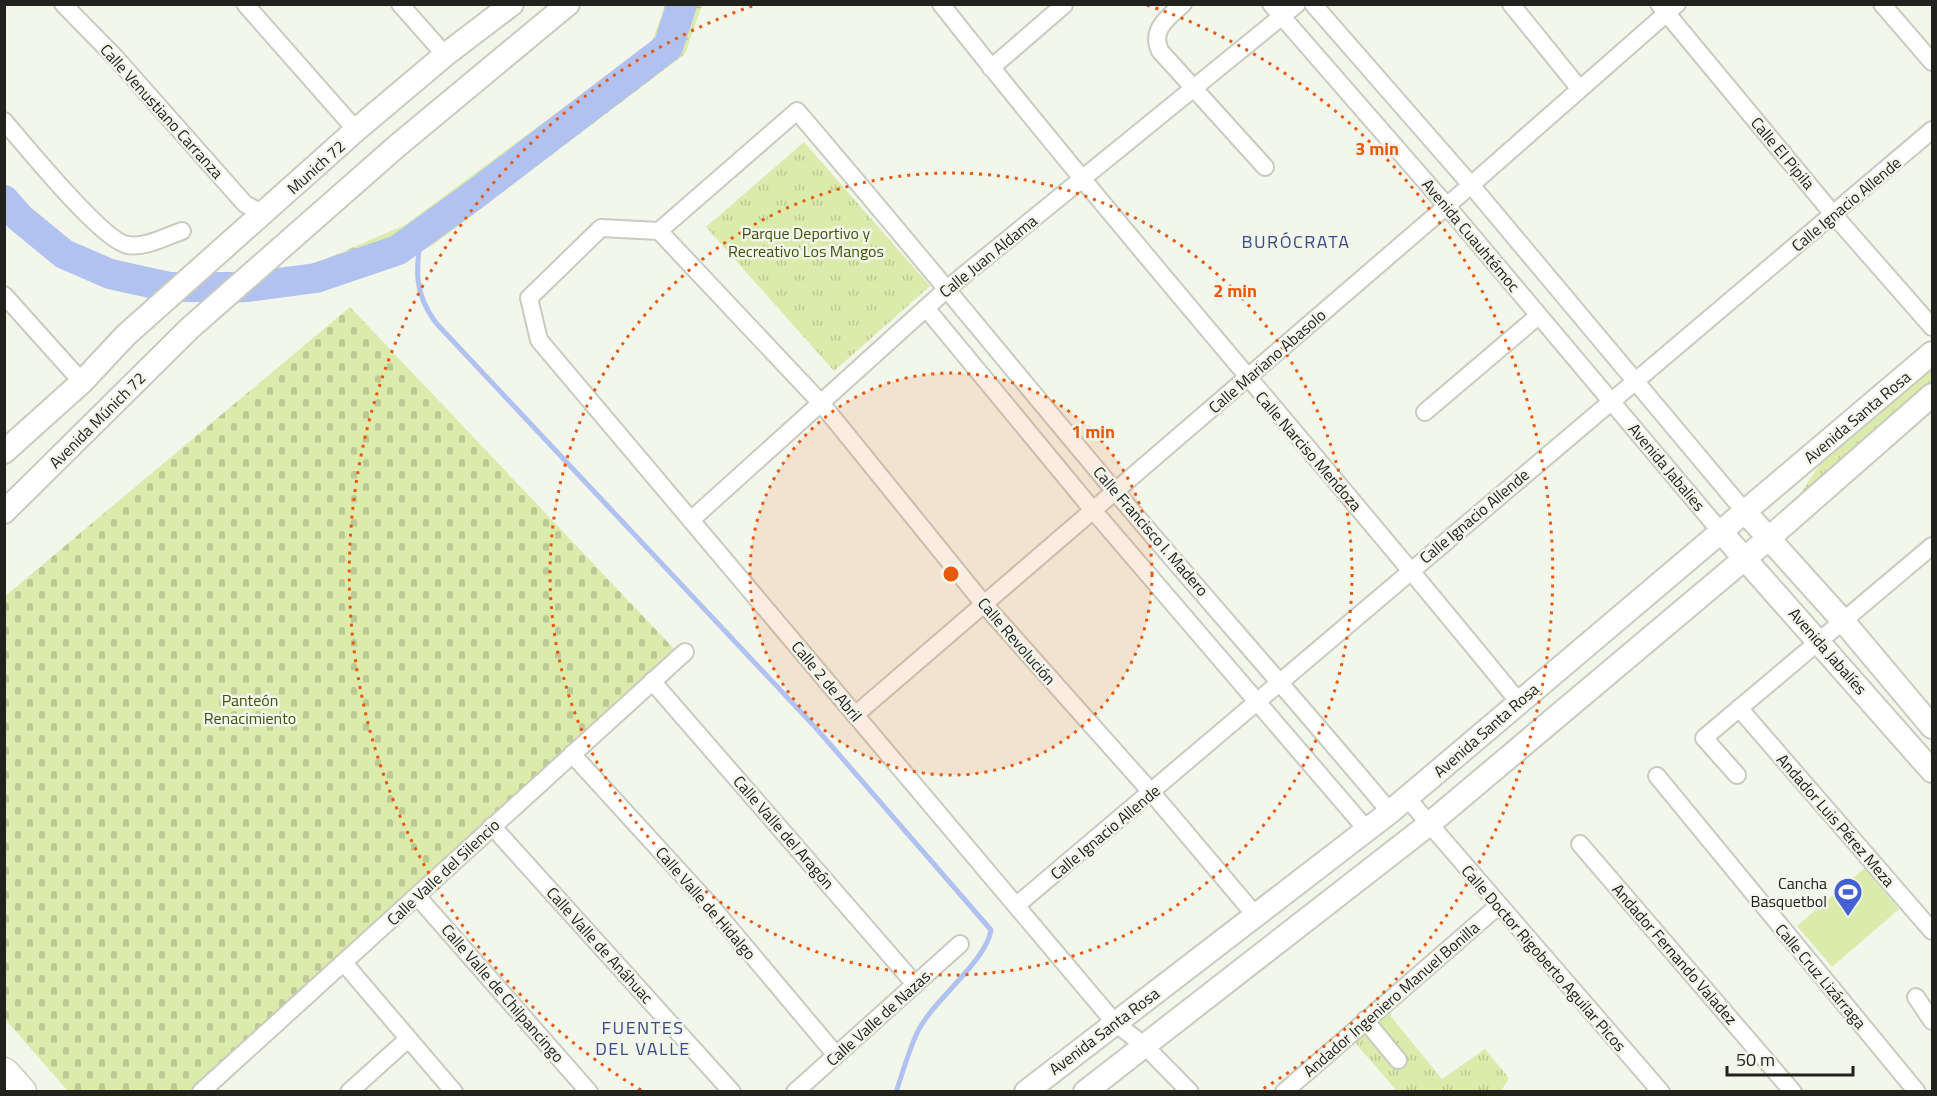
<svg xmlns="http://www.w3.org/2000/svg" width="1937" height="1096" font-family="'Titillium Web',sans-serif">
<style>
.wetland{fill:url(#wetland-marsh)}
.cemetery{fill:url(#cemetery-stones)}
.park{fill:url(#park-tufts)}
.garden{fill:#dbebac}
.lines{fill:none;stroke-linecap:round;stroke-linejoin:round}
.stream{stroke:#b1c2f1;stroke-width:5}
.river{stroke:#b1c2f1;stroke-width:30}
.street-casing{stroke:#c8cbc0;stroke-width:20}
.secondary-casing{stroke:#c8cbc0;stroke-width:26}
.highway-casing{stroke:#c8cbc0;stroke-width:33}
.street{stroke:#fff;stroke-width:16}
.secondary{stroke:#fff;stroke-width:22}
.highway{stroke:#fff;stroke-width:30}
.ring{fill:none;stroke:#e8590c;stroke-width:3;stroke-dasharray:3 6}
.labels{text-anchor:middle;stroke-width:5;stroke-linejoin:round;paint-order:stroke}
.street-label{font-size:16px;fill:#21221e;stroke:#f3f6eb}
.park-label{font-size:16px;fill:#44500e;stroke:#f3f6eb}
.poi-label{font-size:16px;fill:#21221e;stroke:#f3f6eb;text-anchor:end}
.neighbourhood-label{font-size:18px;letter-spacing:1.5px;fill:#394b86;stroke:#f3f6eb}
.centre{fill:#e8590c;stroke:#f3f6eb;stroke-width:3}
.ring-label{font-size:18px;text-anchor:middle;font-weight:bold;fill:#e8590c;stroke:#f3f6eb;stroke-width:5;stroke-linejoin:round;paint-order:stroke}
</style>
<defs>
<pattern id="wetland-marsh" width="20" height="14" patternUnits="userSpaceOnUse" patternTransform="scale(1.5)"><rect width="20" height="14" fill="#dbebac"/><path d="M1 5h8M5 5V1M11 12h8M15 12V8" fill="none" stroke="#bcc994"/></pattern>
<pattern id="cemetery-stones" width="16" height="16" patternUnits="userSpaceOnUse" patternTransform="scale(1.5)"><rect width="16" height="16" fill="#dbebac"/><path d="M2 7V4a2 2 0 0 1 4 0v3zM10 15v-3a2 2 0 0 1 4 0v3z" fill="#bcc994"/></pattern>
<pattern id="park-tufts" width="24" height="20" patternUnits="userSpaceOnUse" patternTransform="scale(1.5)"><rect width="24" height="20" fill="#dbebac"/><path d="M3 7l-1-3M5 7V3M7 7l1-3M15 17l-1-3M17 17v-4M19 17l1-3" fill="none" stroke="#bcc994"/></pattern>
</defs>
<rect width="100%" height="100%" fill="#f3f6eb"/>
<polygon class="wetland" points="665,5 702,5 685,54 433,245 380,272 306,293 232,304 169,287 238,273 307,267 405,225 652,42"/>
<polygon class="cemetery" points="350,307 677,652 191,1091 68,1091 5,1019 4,597"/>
<g class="park">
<polygon points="804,142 930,286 834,371 706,227"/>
<polygon points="1932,354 1932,395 1774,534 1837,438"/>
<polygon points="1384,1008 1442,1079 1485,1049 1509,1078 1501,1091 1397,1091 1350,1037"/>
</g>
<polygon class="garden" points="1865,868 1899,909 1832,967 1797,926"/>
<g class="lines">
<path class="stream" d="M 421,233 C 416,269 413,292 436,323 L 816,728 L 991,930 C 986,962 934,999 918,1031 C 909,1049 903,1072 896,1092"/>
<polyline class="river" points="4,200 20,218 64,254 110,274 169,287 247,287 316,278 398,250 474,195 668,47 682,4"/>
<g class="street-casing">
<g id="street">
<polyline points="63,4 115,57 245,204 263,214"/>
<polyline points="245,4 356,130"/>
<polyline points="400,4 445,55"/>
<path d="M 941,4 C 1128,241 1328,467 1518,701"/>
<path d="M 1183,4 C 1168,18 1150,29 1160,51 L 1265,167"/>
<polyline points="1271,4 1446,205 1722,533"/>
<polyline points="1313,4 1471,185 1745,512"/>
<polyline points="1511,4 1579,88"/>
<polyline points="1659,4 1833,214 1932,327"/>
<polyline points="1882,4 1932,62"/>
<polyline points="991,68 1064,5"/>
<path d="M 4,121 C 24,144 103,242 128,245 C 145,248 167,236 182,231"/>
<polyline points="659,231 821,403 983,603 1152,793 1256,916"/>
<polyline points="4,295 82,382"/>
<polyline points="926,308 1092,509 1367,830"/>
<polyline points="1425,412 1538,316"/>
<polyline points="691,520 948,288 1297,4"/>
<polyline points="652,681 915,984"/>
<polyline points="1739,708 1932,931"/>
<polyline points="855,715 1471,185 1677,4"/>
<polyline points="572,754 710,905 836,1055"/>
<polyline points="1737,775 1704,738 1932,546"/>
<polyline points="1657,776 1917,1092"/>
<polyline points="1407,798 1661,1092"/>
<polyline points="492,826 732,1092"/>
<polyline points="1580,844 1793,1092"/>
<polyline points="417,896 589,1092"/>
<polyline points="1017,905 1932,130"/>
<polyline points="344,963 454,1092"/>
<polyline points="1916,997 1932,1021"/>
<polyline points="1365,1020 1398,1060"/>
<polyline points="201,1092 685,652"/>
<polyline points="349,1092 408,1039"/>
<polyline points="795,1092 960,944"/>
<path d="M 1190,1092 L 1145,1046 L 1115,1023 L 539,340 L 529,298 L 601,228 L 659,231 L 797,111 C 904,236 1008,364 1114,490 C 1205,598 1300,704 1390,812"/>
<polyline points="1284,1092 1498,906"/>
</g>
</g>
<g class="secondary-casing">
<g id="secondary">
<polyline points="4,452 82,382 126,335 356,130 445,55 512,4"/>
<polyline points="4,512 190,328 397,146 568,4"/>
<polyline points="1745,512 1844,622 1932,727"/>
<polyline points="1722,533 1932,771"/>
<polyline points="1026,1092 1390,812 1932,353"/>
<polyline points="1085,1092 1428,825 1768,539 1932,395"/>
</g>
</g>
<g class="highway-casing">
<polyline id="highway" points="4,1073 21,1092"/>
</g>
<use href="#street" class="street"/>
<use href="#secondary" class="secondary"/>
<use href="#highway" class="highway"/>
</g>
<circle cx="951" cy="574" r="201" fill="#e8590c" fill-opacity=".12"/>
<g class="ring">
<circle cx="951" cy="574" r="201"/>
<circle cx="951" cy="574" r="401"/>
<path d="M641 1090A602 602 0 0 1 755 5M1147 5A602 602 0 0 1 1261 1090"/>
</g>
<defs>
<g id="stadium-pin" transform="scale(1.5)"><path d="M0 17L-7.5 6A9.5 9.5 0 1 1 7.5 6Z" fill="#4460d3" stroke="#f3f6eb"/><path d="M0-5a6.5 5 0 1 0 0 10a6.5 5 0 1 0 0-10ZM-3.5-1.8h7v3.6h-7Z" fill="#fff"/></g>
</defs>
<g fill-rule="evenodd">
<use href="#stadium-pin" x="1848" y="892"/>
</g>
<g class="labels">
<g class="street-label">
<text transform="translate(162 111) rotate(48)" y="6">Calle Venustiano Carranza</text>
<text transform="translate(1783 153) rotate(50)" y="6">Calle El Pipila</text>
<text transform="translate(316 167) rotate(-42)" y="6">Munich 72</text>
<text transform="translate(1846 204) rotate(-40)" y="6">Calle Ignacio Allende</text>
<text transform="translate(1471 235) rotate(50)" y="6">Avenida Cuauhtémoc</text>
<text transform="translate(988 256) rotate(-39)" y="6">Calle Juan Aldama</text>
<text transform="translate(1267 361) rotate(-41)" y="6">Calle Mariano Abasolo</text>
<text transform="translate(1857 417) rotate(-40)" y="6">Avenida Santa Rosa</text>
<text transform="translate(97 420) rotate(-45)" y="6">Avenida Múnich 72</text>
<text transform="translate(1309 451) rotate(49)" y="6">Calle Narciso Mendoza</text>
<text transform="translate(1667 467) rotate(50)" y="6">Avenida Jabalies</text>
<text transform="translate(1474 516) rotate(-40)" y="6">Calle Ignacio Allende</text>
<text transform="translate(1151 531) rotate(49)" y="6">Calle Francisco I. Madero</text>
<text transform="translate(1017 641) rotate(49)" y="6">Calle Revolución</text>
<text transform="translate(1828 651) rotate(49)" y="6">Avenida Jabalíes</text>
<text transform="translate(827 681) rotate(50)" y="6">Calle 2 de Abril</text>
<text transform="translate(1486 730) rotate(-41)" y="6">Avenida Santa Rosa</text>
<text transform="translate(1836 820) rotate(49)" y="6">Andador Luis Pérez Meza</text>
<text transform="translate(784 832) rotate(49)" y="6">Calle Valle del Aragón</text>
<text transform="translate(1105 832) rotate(-40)" y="6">Calle Ignacio Allende</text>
<text transform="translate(443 872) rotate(-43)" y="6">Calle Valle del Silencio</text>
<text transform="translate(706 903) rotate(49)" y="6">Calle Valle de Hidalgo</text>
<text transform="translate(600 945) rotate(48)" y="6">Calle Valle de Anáhuac</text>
<text transform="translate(1675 954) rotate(49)" y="6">Andador Fernando Valadez</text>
<text transform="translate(1544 958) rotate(49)" y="6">Calle Doctor Rigoberto Aguilar Picos</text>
<text transform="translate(1821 976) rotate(50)" y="6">Calle Cruz Lizárraga</text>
<text transform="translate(503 993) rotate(49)" y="6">Calle Valle de Chilpancingo</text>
<text transform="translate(1391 999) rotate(-41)" y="6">Andador Ingeniero Manuel Bonilla</text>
<text transform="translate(878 1018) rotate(-42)" y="6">Calle Valle de Nazas</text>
<text transform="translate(1104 1031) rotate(-37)" y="6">Avenida Santa Rosa</text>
</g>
<g class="park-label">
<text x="806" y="239">Parque Deportivo y<tspan x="806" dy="18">Recreativo Los Mangos</tspan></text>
<text x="250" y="706">Panteón<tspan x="250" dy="18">Renacimiento</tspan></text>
</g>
<g class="poi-label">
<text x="1827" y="889">Cancha<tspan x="1827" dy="18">Basquetbol</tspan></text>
</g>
<g class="neighbourhood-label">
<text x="1296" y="248">BURÓCRATA</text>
<text x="643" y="1034">FUENTES<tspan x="643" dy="21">DEL VALLE</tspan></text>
</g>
</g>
<circle cx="951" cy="574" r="9" class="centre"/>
<g class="ring-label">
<text x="1377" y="155">3 min</text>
<text x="1235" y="297">2 min</text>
<text x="1093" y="438">1 min</text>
</g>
<rect width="1937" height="1096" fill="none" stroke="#21221e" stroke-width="12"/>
<path d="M1727 1066v9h126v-9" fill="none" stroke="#21221e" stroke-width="3"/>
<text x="1736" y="1066" font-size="18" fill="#21221e" stroke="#f3f6eb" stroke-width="4.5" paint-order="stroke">50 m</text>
</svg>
